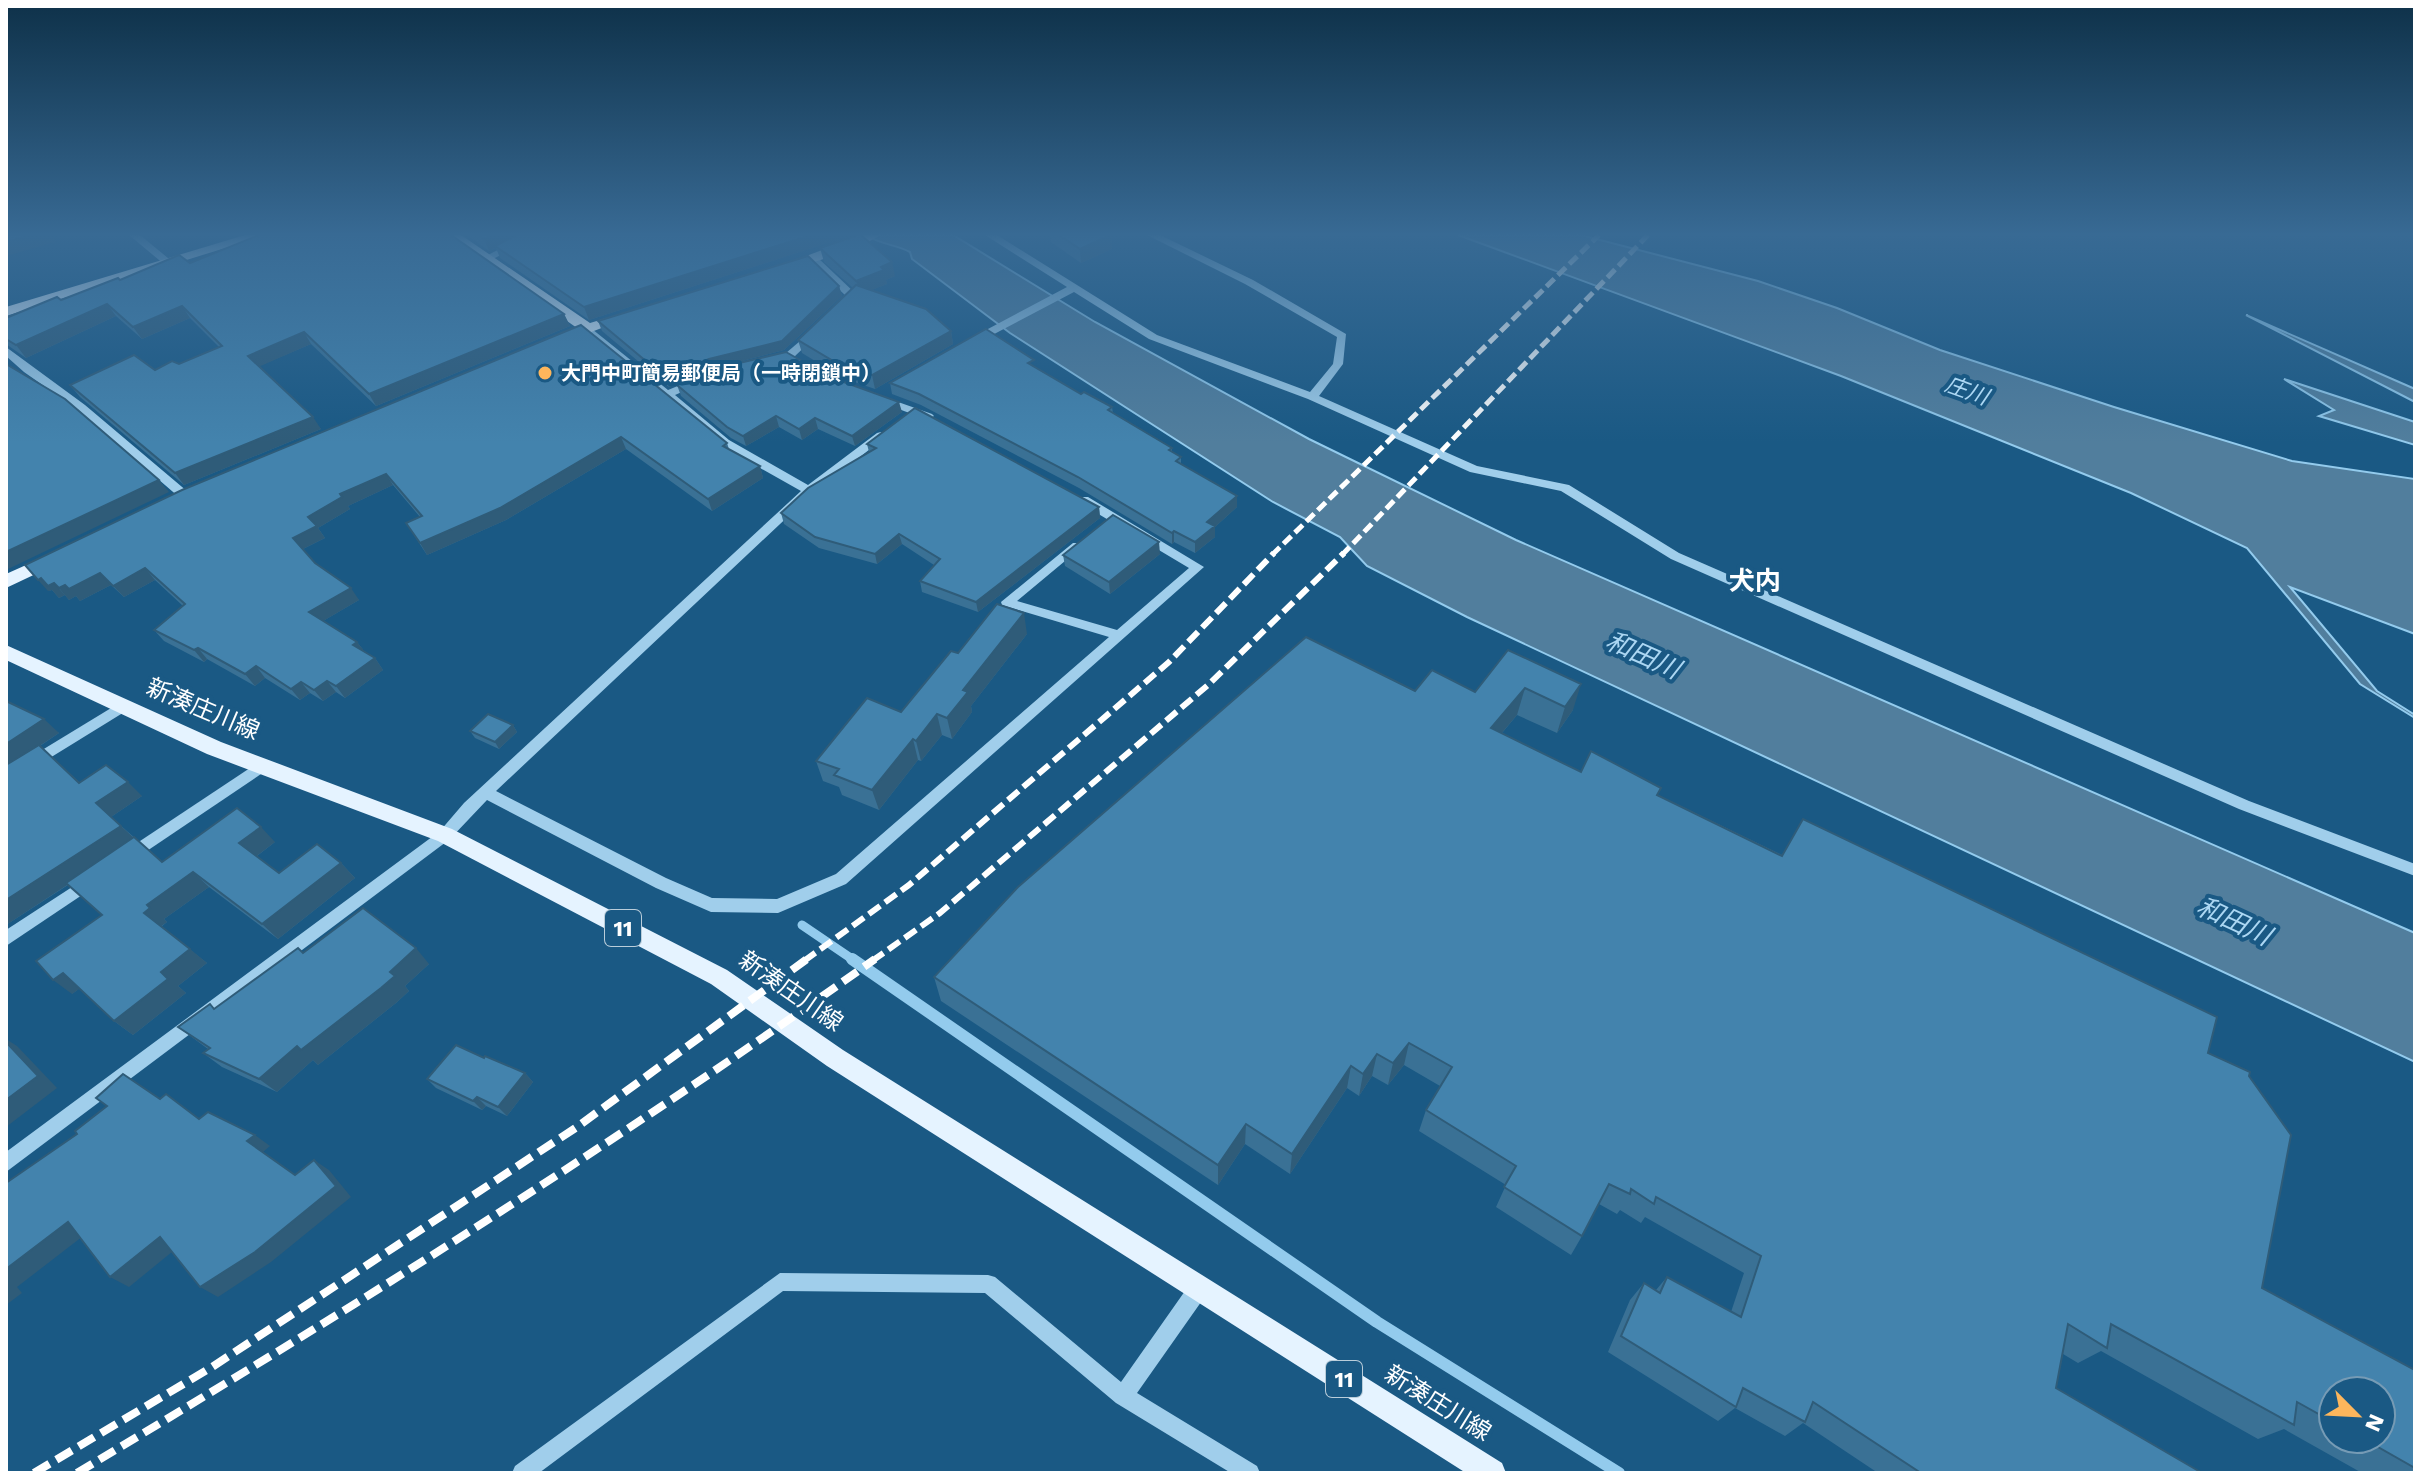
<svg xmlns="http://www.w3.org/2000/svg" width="2421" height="1479" font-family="'Work Sans','Noto Sans JP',sans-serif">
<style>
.water{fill:#517e9d;stroke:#93cbed;stroke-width:2}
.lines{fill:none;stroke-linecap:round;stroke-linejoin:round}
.stream-far1{stroke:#93cbed;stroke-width:9}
.stream{stroke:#93cbed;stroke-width:12}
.minor{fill:#a0ceeb;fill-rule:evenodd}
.major{fill:#e5f3ff;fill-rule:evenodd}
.rail-far2{stroke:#fff;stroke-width:5;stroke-dasharray:11 5;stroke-linecap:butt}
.rail-far1{stroke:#fff;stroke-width:6;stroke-dasharray:14 6;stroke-linecap:butt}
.rail{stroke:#fff;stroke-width:8;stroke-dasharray:18 8;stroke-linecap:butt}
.wall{fill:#3a7195;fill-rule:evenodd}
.shaded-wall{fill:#2f5c79}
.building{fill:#4383ad;stroke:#2f5c79;stroke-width:2}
.poi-dot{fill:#fdb65c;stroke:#1a5984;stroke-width:3}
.labels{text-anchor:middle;stroke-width:8;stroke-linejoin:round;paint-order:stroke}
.far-poi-label{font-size:20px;font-weight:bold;fill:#fff;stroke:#1a5984;text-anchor:start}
.far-water-label{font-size:22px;font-style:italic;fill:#acd7f3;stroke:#1a5984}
.shield{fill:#1a5984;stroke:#bacdda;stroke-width:2}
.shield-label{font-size:22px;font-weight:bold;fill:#fff}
.street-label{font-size:24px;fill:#fff;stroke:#1a5984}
.neighbourhood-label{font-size:26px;font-weight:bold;fill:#fff;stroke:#1a5984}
.water-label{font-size:26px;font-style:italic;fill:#acd7f3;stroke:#1a5984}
</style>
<rect width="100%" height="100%" fill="#1a5984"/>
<g class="water">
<path d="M 866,235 L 953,235 L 1095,322 L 1309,439 L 1516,540 L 2415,933 L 2415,1062 L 1467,617 L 1367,566 L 1340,537 L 1273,502 L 1010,333 L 912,259 L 910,252 C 895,244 881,245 866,235 Z"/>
<polygon points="1458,235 1581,235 1758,281 1837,308 1940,350 2114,407 2292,461 2415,479 2415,634 2290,587 2377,691 2415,715 2415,718 2360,684 2247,548 2131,493 1841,376"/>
<polygon points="2246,315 2415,389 2415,402"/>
<polygon points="2284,379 2415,422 2415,445 2319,416 2334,410"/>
</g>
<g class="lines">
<polyline class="stream-far1" points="802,925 855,961"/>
<polyline class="stream" points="852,959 1377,1322 1619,1473"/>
<g class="minor">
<polygon points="129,235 140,235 174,263 165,265"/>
<polygon points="527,235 540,235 489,261 480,259"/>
<polygon points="985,235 997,235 1157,335 1310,392 1333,364 1337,337 1245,284 1147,235 1160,235 1253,280 1346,334 1343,364 1319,396 1477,466 1569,485 1679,553 2249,801 2415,864 2415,876 2239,809 1671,559 1561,491 1470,472 1308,399 1149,339 1074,292 979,342 971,342 971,338 1067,287"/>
<polygon points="808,256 816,256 856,294 856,298 842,308 837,305 846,296 808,260"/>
<polygon points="587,325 668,390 690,381 698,381 698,385 675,395 729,440 808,485 877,433 881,432 887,436 813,493 496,791 666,878 712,898 777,899 836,874 1109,637 1002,605 1001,602 1073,543 1081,543 1083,546 1017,601 1117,630 1189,568 1080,503 1078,500 1080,497 1088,497 1204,567 846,884 778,913 711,912 656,888 487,800 450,839 6,1172 6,1152 440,831 464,803 801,491 721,446 583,330 582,328"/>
<polygon points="813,330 817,331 817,335 794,357 786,357 786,353"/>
<polygon points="6,347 85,405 188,492 188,498 180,498 77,409 24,372 6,356"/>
<polygon points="884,397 932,414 934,416 928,420 880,402 880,398"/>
<polygon points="121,702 126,703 128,707 126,711 6,785 6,772"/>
<polygon points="262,760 267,762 269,766 267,770 135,859 130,861 125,859 123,855 125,851"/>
<polygon points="89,876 94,877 97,882 94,887 6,946 6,930"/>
<polygon points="780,1273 988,1275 995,1277 1121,1382 1192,1281 1199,1279 1206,1281 1208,1288 1206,1295 1137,1393 1257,1466 1260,1473 1231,1473 1116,1403 985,1293 783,1291 539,1473 512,1473 515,1466"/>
</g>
<g class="major">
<polygon points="245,235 267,235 6,316 6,307"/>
<polygon points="444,235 461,235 590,323 623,313 630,317 568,341 558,341 558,335 577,328"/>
<polygon points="862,235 881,235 855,249 789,270 784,271 777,267"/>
<polygon points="53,553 62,559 59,563 6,588 6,574"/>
<polygon points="6,645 221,742 452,829 727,970 843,1050 1502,1463 1506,1473 1466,1473 827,1066 711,984 438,841 207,754 6,660"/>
</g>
<g class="rail-far2">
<polyline points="1272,555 1599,235"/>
<polyline points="1342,555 1648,235"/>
</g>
<g class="rail-far1">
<polyline points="804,961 909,885 1169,662 1274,553"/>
<polyline points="872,961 940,913 1208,685 1344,553"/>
</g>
<g class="rail">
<polyline points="34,1473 212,1367 577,1127 807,959"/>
<path d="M 77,1473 C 348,1311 617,1143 875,959"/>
</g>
</g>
<g class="wall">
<polygon points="467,235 843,235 843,238 589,320 500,258 496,248 489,251"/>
<polygon points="1050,235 1111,235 1112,249 1081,263 1051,242"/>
<polygon points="820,248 895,276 886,280 887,284 871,290 951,331 953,344 875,389 843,378 802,353 798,340 853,288 824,262"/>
<polygon points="190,263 564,314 570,326 376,406 311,344 259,366 321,429 184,485 80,397 70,385 155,370 179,364 219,347 190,318 142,339 116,316 26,358 6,344 6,318 120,280"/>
<polygon points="839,286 842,296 784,350 712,369 669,387 602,331 598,321"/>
<polygon points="581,325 727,443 729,449 760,466 763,478 712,511 626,449 506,520 427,555 406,523 420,517 393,485 348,506 350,509 318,528 325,538 303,549 315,563 359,600 323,621 357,642 364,651 375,658 383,670 345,698 336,692 323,701 310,693 300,700 265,678 255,686 207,659 204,662 164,641 154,630 183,606 155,580 124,597 111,585 80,601 76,596 69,600 65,595 59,598 52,590 48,591"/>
<polygon points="1035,367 1081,394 1112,407 1113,413 1172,448 1172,452 1181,457 1181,464 1237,507 1215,527 1215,537 1195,553 1174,542 1172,544 1079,488 921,405 892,394 890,383"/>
<polygon points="830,377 902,412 855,446 818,429 802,440 779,427 746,446 731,438 681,396 677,385"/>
<polygon points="867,444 1099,507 1100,518 978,612 922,592 920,581 934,565 902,544 877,564 819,548 784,524 781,513 869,452"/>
<polygon points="1160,554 1110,594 1065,566 1063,555"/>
<polygon points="1027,634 971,706 972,712 952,739 942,735 921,761 918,760 879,810 842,795 839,787 823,781 816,761 901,712 958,653"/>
<path d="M 1508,650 L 1573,710 L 1557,733 L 1517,715 L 1502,733 L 1581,772 L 1658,795 L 1782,855 L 1803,819 L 2249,1076 L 2262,1288 L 2415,1370 L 2415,1473 L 2362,1473 L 2284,1429 L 2258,1439 L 2101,1351 L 2078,1363 L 2063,1354 L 2056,1388 L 2202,1473 L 1878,1473 L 1803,1423 L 1785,1436 L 1735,1408 L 1718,1421 L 1608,1352 L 1630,1300 L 1644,1283 L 1656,1290 L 1667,1277 L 1731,1312 L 1744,1273 L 1645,1217 L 1641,1223 L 1620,1210 L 1617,1214 L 1599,1204 L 1582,1236 L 1571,1255 L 1496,1207 L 1506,1185 L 1419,1131 L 1426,1110 L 1440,1086 L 1404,1065 L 1388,1085 L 1372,1076 L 1359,1096 L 1347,1088 L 1290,1174 L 1245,1144 L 1218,1185 L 941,1001 L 934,977 L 1415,691 L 1475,692 ZM 2333,1391 L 2381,1439 L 2333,1439 Z"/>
<polygon points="6,701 59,733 40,746 79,782 142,796 111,817 162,862 275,842 257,856 279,873 341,863 355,878 278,939 209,887 164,919 167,922 161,927 207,963 178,986 186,993 133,1035 114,1021 80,988 72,994 102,915 68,885 6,925"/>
<polygon points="513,725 517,732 499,749 475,738 470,731"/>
<polygon points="303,953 429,964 405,986 409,991 396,1003 318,1065 313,1060 277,1092 222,1067 203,1053 208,1049 178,1027 210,1004 215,1009"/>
<polygon points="484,1058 525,1073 533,1082 507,1116 486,1106 482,1110 436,1088 427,1079"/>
</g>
<g class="shaded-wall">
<polygon points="31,235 53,235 55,242 6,256 6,242"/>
<polygon points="150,235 164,235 153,240"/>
<polygon points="491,235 520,235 489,251 484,239"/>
<polygon points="811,235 843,235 843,238 589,320 584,307"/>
<polygon points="1111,235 1112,249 1081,263 1080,249"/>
<polygon points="892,262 895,276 886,280 887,284 860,295 856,281 881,267"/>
<polygon points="839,286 842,296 784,350 712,369 669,387 665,377"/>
<polygon points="107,304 116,316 26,358 16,345"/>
<polygon points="182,306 190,318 142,339 133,327"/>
<polygon points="564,314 570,326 376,406 369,394"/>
<polygon points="951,331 953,344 875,389 872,375"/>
<polygon points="304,332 311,344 256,368 248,356"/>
<polygon points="899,402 902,412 855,446 852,436"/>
<polygon points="776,416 779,427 746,446 743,436"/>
<polygon points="313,417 321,429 184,485 175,473"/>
<polygon points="815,418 818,429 802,440 799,429"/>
<polygon points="621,437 626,449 506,520 427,555 420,543"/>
<polygon points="760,466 763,478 712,511 708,499"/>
<polygon points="386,474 393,485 348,506 350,509 318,528 325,538 301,550 293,538 308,517 340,494"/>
<polygon points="159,480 169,492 6,570 6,552"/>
<polygon points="1237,496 1237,507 1215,527 1215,537 1195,553 1195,542 1207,522"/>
<polygon points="1099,507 1100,518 978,612 976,602"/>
<polygon points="1174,531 1174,542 1172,544 1172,533"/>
<polygon points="899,534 902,544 877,564 875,554"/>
<polygon points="1159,542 1160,554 1110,594 1109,582"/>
<polygon points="145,568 155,580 124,597 113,586"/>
<polygon points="100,573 111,585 80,601 76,596 69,600 59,588"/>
<polygon points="41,578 54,583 65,595 59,598 52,590 48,591 38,580"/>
<polygon points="351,588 359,600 318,624 309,612"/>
<polygon points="1024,613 1027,634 971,706 972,712 952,739 947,718 963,690"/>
<polygon points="357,642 366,653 353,645"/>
<polygon points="198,648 207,659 204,662 194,650"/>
<polygon points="375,658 383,670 345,698 336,686"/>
<polygon points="256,666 265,678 255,686 245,674"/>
<polygon points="327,681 336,692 323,701 314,690"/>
<polygon points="301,682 310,693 300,700 291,689"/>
<polygon points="1581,684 1573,710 1557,733 1565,707"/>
<polygon points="1525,688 1517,715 1484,754 1491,728"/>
<polygon points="937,714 942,735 921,761 916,741"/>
<polygon points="44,719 59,733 6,768 6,744"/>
<polygon points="513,725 517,732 499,749 495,742"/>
<polygon points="913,739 918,760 879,810 872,790"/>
<polygon points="128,782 142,796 111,817 96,803"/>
<polygon points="121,826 136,840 6,925 6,900"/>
<polygon points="261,827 275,842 254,858 239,843"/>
<polygon points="341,863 355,878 278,939 262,924"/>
<polygon points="193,872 209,887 164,919 167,922 160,927 144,913 147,905"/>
<polygon points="416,948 429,964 405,986 409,991 396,1003 318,1065 313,1060 277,1092 259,1079 297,1046 390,972"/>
<polygon points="190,949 207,963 178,986 186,993 133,1035 114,1021 161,972"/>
<polygon points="63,973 82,987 72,994 53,980"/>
<polygon points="6,1039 17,1046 57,1088 6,1127"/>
<polygon points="1409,1043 1404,1065 1388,1085 1393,1063"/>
<polygon points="1377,1054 1372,1076 1359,1096 1363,1074"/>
<polygon points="1351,1066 1347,1088 1290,1174 1292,1154"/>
<polygon points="525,1073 533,1082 507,1116 498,1107"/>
<polygon points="477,1097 486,1106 482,1110 473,1101"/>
<polygon points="1246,1124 1245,1144 1218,1185 1218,1165"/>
<polygon points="255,1135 270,1146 263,1152 247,1141"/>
<polygon points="314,1160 329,1170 351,1197 271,1262 218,1297 200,1287"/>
<polygon points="68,1222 87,1233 17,1287 22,1293 6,1305 6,1269"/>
<polygon points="160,1237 178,1247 129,1287 110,1277"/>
</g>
<g class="building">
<polygon points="6,235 31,235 6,242"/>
<polygon points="259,235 451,235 564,314 369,394 304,332 248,356 313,417 175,473 70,385 134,355 155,370 172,361 179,364 222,346 182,306 133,327 107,304 16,345 6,339 6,318 57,297 61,300 118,278 120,280 179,255 190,263"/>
<polygon points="479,235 491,235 484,239"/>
<polygon points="517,235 811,235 584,307 495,246"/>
<polygon points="858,235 861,235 892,262 881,267 884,270 856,281 820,248"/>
<polygon points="1059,235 1110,235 1080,249"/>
<polygon points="808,256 839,286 782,341 709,359 665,377 598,321"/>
<polygon points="856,285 926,309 951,331 872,375 840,365 798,340"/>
<polygon points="581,325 727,443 723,446 760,466 708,499 621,437 500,508 420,543 406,523 422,516 386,474 340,494 342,497 308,517 317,526 293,538 315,563 351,588 309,612 357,642 353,645 375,658 336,686 327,681 314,690 301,682 291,689 256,666 245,674 198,648 194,650 154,630 185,604 145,568 113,586 100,573 69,589 65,585 59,588 54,583 48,586 41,578 38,580 25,565 182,490"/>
<polygon points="986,329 1034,360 1028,363 1081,394 1084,392 1112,407 1108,410 1172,448 1169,450 1181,457 1176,461 1237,496 1207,522 1215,526 1195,542 1174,531 1172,533 1078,477 919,394 890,383"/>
<polygon points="786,352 830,377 899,402 852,436 815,418 799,429 776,416 743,436 727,427 677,385 718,368"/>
<polygon points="6,364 65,399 159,480 6,552"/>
<polygon points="915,408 1099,507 976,602 920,581 940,559 899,534 875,554 815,537 781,513 808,488 876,448 867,444"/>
<polygon points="1113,515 1159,542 1109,582 1063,555"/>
<polygon points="997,604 1024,613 963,690 968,692 947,718 937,714 916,741 913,739 872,790 834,775 839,769 816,761 867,698 901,712 951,651 958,653"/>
<polygon points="1306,637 1415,691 1432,670 1475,692 1508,650 1581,684 1565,707 1525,688 1491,728 1581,772 1591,751 1661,788 1657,795 1782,856 1803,819 2217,1017 2208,1053 2250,1072 2249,1076 2291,1135 2262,1288 2415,1370 2415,1468 2364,1439 2381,1439 2381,1391 2333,1391 2333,1422 2297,1402 2294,1425 2111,1324 2107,1348 2068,1324 2056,1388 2202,1473 1921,1473 1813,1402 1805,1422 1743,1388 1736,1407 1621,1336 1644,1283 1660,1293 1667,1277 1741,1317 1761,1256 1656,1197 1654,1204 1631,1189 1630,1194 1609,1184 1582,1236 1504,1187 1516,1166 1426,1110 1452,1067 1409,1043 1393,1063 1377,1054 1363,1074 1351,1066 1292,1154 1246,1124 1218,1165 934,977 1018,887"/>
<polygon points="6,701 44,719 6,744"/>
<polygon points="488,714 513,725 495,742 470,731"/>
<polygon points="39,745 79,783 106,765 128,782 96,803 121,826 6,900 6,765"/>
<polygon points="237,808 261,827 239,843 279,873 317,844 341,863 262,924 193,872 147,905 150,908 144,913 190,949 161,972 168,979 114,1021 63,973 53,980 36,961 102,915 66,883 134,837 162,862"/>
<polygon points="363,908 416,948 390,972 395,976 381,988 301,1050 297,1046 259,1079 203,1053 210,1048 178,1027 210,1004 214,1009 298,948 303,953"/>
<polygon points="6,1042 38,1076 6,1100"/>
<polygon points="456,1045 484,1058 485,1056 525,1073 498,1107 477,1097 473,1101 427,1079"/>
<polygon points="123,1074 160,1099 166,1094 199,1119 208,1112 255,1135 247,1141 295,1175 314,1160 336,1186 255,1252 200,1287 160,1237 110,1277 68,1222 6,1269 6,1183 77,1134 75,1131 107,1106 96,1098"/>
</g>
<linearGradient id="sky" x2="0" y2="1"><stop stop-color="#0e3149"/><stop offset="0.53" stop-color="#386a94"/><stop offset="1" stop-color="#386a94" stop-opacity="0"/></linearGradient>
<rect width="2421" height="442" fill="url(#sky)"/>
<circle class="poi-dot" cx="545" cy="373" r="8"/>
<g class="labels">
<g class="far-poi-label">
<text x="561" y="380">大門中町簡易郵便局（一時閉鎖中）</text>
</g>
<g class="far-water-label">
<text transform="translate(1967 390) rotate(20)" y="8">庄川</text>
</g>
<g class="shield">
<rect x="605" y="910" width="36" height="36" rx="6"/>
<rect x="1326" y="1361" width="36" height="36" rx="6"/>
</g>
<g class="shield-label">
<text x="623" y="936">11</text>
<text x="1344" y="1387">11</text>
</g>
<g class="street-label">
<text transform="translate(203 709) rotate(23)" y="8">新湊庄川線</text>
<text transform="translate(791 991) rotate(35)" y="8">新湊庄川線</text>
<text transform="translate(1438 1403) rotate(32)" y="8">新湊庄川線</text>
</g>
<g class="neighbourhood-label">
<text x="1755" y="590">犬内</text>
</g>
<g class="water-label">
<text transform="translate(1643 655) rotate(24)" y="9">和田川</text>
<text transform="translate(2234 921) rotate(25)" y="9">和田川</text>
</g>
</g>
<rect width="2421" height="1479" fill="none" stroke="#ffffff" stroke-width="16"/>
<g transform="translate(2357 1415) rotate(114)"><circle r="38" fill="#1a5984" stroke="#769bb5" stroke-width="2"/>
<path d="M0-6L14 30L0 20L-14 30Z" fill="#fdb65c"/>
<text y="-12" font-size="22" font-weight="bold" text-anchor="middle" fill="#ffffff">N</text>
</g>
</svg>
